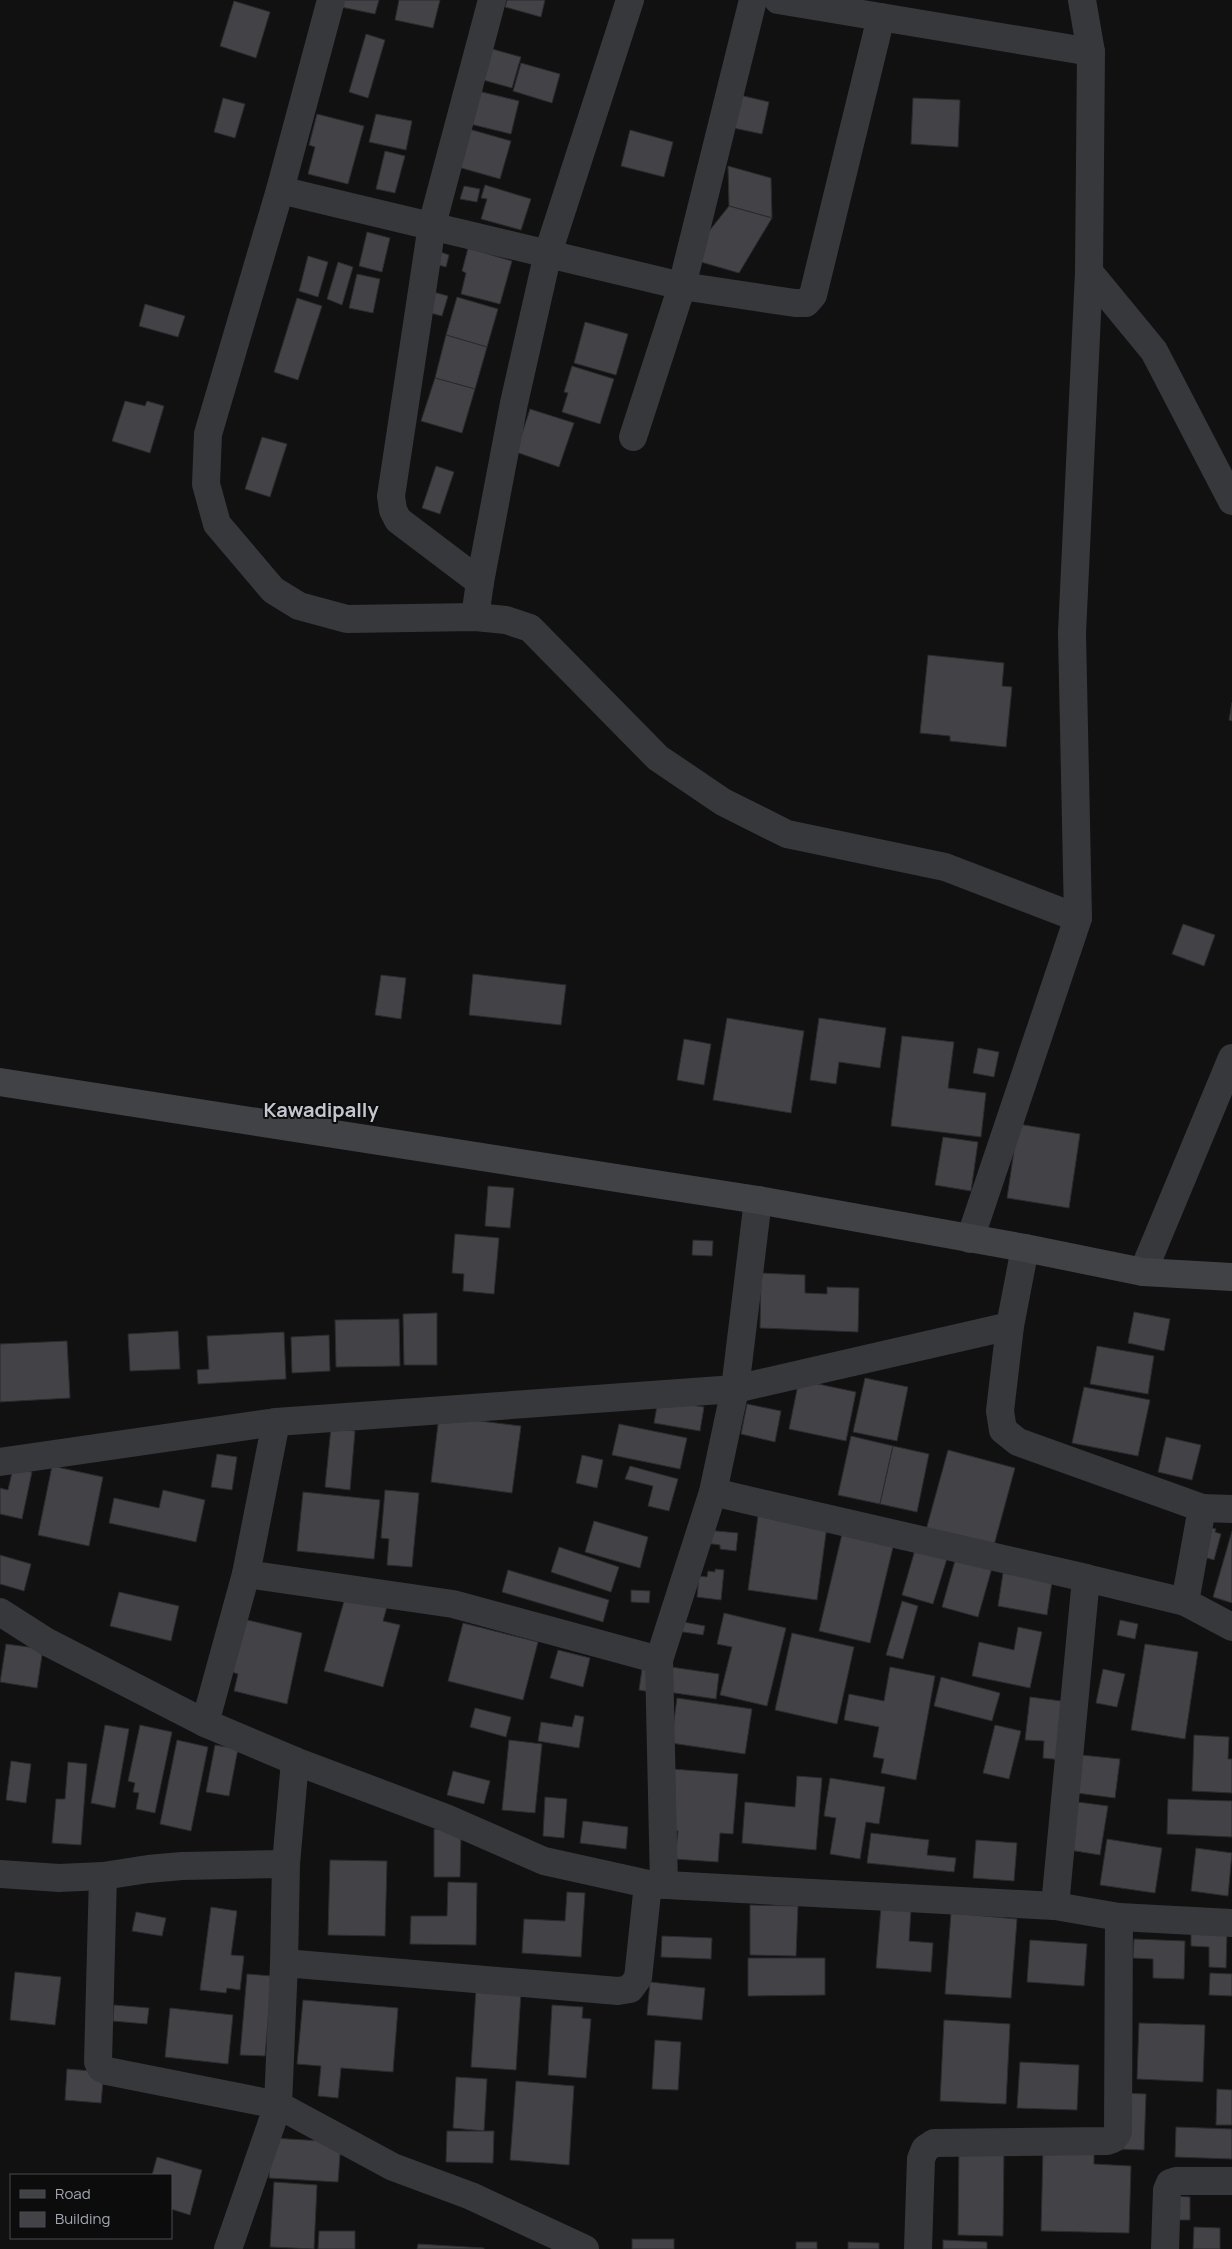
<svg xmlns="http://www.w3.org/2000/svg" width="1232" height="2249" font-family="Manrope,sans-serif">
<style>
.building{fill:#434347;stroke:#2b2b2e}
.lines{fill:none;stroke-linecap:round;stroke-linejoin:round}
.street{stroke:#37383b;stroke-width:28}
.secondary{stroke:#414246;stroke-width:28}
.labels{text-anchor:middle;stroke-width:4;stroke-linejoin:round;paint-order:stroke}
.quarter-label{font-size:20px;font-weight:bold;fill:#c4c6ce;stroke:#0c0c0d}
</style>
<rect width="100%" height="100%" fill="#111112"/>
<g class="building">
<polygon points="343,0 379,0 375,14 341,7"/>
<polygon points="399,0 440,0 433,28 395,20"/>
<polygon points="507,0 545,0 541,17 505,7"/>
<polygon points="234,1 270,12 256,58 220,46"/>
<polygon points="366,34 385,40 368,98 349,92"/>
<polygon points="485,47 521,57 512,88 476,78"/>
<polygon points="521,63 560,74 552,103 513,91"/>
<polygon points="478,91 519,101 511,134 470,124"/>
<polygon points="731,93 769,102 762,134 724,126"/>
<polygon points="223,98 245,104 235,138 214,132"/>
<polygon points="913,98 960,100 958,147 911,144"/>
<polygon points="317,114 364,126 348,184 308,174 315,147 309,145"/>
<polygon points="376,114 412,121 406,150 369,142"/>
<polygon points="469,129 511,141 500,179 458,167"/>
<polygon points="630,130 673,142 664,177 621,166"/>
<polygon points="385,151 405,156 395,193 376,189"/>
<polygon points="728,166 771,178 772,218 729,206"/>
<polygon points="485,185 531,199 521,230 481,219 487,199 481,198"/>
<polygon points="464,186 480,189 477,202 460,199"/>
<polygon points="729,206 772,218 739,273 701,262 702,240"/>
<polygon points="367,232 390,238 382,272 359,266"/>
<polygon points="468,248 512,261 500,304 461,294 466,273 462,271"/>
<polygon points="435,250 449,255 446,267 431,263"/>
<polygon points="308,256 328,262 318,297 299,291"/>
<polygon points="338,262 353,267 342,305 327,299"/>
<polygon points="357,274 380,279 373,313 349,308"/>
<polygon points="426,290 448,296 442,316 423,311"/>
<polygon points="457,297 498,309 487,347 446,335"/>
<polygon points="297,298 322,306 298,380 274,372"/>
<polygon points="145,304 185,316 178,337 139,326"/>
<polygon points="585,322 628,334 616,375 574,363"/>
<polygon points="446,335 487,347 475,389 435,378"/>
<polygon points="572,366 614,379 600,424 562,412 568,393 564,392"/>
<polygon points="435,378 475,389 462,433 421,421"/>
<polygon points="125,401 145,406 147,401 164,406 150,453 112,441"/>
<polygon points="530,409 574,423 559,467 516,452"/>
<polygon points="262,437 287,444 270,497 245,489"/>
<polygon points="436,466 454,472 440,514 422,508"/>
<polygon points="928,655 1004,663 1002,686 1012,687 1006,747 950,741 950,736 920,733"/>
<polygon points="1232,702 1232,721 1229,720"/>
<polygon points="1183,924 1215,935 1204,966 1172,954"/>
<polygon points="473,974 566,985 561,1025 469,1015"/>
<polygon points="381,975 406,978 401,1019 375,1015"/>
<polygon points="727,1018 804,1031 791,1113 713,1100"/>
<polygon points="819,1018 886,1028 880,1068 839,1062 836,1084 810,1080"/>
<polygon points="902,1036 954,1042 948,1088 986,1093 981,1137 891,1126"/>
<polygon points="684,1039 711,1044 704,1085 677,1080"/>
<polygon points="978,1048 999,1052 994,1077 973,1073"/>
<polygon points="1018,1124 1080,1134 1069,1208 1007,1198"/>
<polygon points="943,1137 978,1142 971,1191 935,1185"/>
<polygon points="488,1186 514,1188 510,1228 485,1226"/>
<polygon points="455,1234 499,1238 494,1294 463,1291 464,1274 452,1273"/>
<polygon points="693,1240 713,1241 712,1256 692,1255"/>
<polygon points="761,1273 805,1275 805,1293 827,1294 827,1287 859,1288 858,1332 760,1328"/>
<polygon points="1134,1312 1170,1319 1164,1351 1128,1343"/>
<polygon points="437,1313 437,1365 404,1365 403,1314"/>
<polygon points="399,1319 400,1366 336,1367 335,1320"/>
<polygon points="178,1331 180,1369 130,1371 128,1334"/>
<polygon points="284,1332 286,1379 198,1384 197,1370 209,1369 207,1336"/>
<polygon points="329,1335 330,1371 292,1373 291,1337"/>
<polygon points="67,1341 70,1398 0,1402 0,1344"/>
<polygon points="1097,1346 1154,1356 1148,1394 1090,1384"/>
<polygon points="865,1378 908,1387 897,1441 853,1432"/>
<polygon points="799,1380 856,1392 846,1441 789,1429"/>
<polygon points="1084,1387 1150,1400 1138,1456 1072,1443"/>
<polygon points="658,1400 704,1407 700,1431 654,1423"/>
<polygon points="747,1404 781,1411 775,1442 741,1434"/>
<polygon points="439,1416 521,1426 512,1493 431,1482"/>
<polygon points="619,1424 687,1438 680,1469 612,1455"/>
<polygon points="331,1428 355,1431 350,1490 325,1487"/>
<polygon points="851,1436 893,1446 880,1504 838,1495"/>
<polygon points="1166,1437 1201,1445 1192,1480 1158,1472"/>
<polygon points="893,1446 929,1454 917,1512 880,1504"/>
<polygon points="948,1450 1015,1468 993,1549 926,1530"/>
<polygon points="217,1454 237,1457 232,1490 211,1487"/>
<polygon points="582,1455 603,1460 597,1488 576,1483"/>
<polygon points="52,1466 103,1477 89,1546 38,1535"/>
<polygon points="630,1466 678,1479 669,1511 648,1506 653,1486 625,1479"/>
<polygon points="13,1468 32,1472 22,1519 0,1514 0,1488 8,1490"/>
<polygon points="163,1490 205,1500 196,1542 109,1523 114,1498 159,1508"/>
<polygon points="385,1490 419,1493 412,1567 387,1565 389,1539 381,1538"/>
<polygon points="303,1492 380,1500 374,1559 297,1551"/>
<polygon points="758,1516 827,1526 817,1600 748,1590"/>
<polygon points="594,1521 648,1537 640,1568 585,1552"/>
<polygon points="1208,1527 1216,1529 1215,1532 1221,1534 1214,1560 1200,1556"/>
<polygon points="706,1530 738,1533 736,1551 720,1549 720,1545 705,1543"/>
<polygon points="843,1530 894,1543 870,1643 819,1631"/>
<polygon points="1232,1531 1232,1603 1213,1597"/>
<polygon points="917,1543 949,1552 933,1604 902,1595"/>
<polygon points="559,1547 619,1567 611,1592 551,1572"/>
<polygon points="0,1555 31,1564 24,1591 0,1584"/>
<polygon points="956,1557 992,1568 978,1617 942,1607"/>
<polygon points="715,1569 724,1570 721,1600 697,1597 699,1576 707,1577 708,1571 715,1572"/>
<polygon points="508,1570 609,1600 603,1622 502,1592"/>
<polygon points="1003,1573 1052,1582 1047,1615 998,1606"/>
<polygon points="631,1590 650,1591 649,1603 631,1602"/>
<polygon points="347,1591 388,1603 383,1621 400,1625 383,1687 324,1671"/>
<polygon points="119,1592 179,1606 171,1641 110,1626"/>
<polygon points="902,1601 918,1606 903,1659 886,1655"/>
<polygon points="724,1613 786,1628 767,1706 720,1695 732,1647 717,1644"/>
<polygon points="243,1619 302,1633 287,1704 234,1691 238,1674 232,1672"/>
<polygon points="1120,1620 1138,1624 1135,1639 1117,1635"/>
<polygon points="678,1621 705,1626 703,1635 677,1631"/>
<polygon points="463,1623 538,1642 523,1700 448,1681"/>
<polygon points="1018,1627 1042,1632 1030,1688 972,1676 979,1642 1014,1650"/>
<polygon points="792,1633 854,1647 837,1724 775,1710"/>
<polygon points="6,1644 43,1649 37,1688 0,1682"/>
<polygon points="1145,1644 1198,1652 1185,1739 1131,1730"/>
<polygon points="558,1650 590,1658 583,1687 550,1678"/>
<polygon points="664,1666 719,1674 716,1699 661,1691"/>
<polygon points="890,1667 935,1676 916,1780 881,1773 884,1759 873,1757 879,1727 844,1720 849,1694 884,1701"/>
<polygon points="642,1669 654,1671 651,1692 639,1690"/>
<polygon points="1103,1669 1125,1674 1117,1707 1096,1703"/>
<polygon points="941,1677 1000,1693 992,1721 934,1706"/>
<polygon points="1030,1697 1069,1702 1062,1760 1043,1758 1044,1741 1025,1740"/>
<polygon points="677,1698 752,1709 745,1754 671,1743"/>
<polygon points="475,1708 511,1717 506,1737 470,1727"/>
<polygon points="575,1715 584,1717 579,1748 538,1741 541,1722 572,1727"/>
<polygon points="105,1725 129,1729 115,1808 91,1803"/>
<polygon points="140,1725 172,1732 155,1813 136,1809 139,1793 133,1792 135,1783 128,1781"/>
<polygon points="995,1725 1021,1731 1009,1779 983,1773"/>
<polygon points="1194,1735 1229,1737 1228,1759 1232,1759 1232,1793 1192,1791"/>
<polygon points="177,1740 208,1747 191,1831 160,1824"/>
<polygon points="509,1740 542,1744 535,1813 502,1810"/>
<polygon points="215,1745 238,1749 229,1796 206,1792"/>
<polygon points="1081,1755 1120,1759 1115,1798 1077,1793"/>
<polygon points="11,1761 31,1764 26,1803 6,1800"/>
<polygon points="68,1762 87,1764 81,1845 52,1843 56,1799 65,1799"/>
<polygon points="672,1769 738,1774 733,1834 720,1833 718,1862 675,1859 678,1831 667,1830"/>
<polygon points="453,1771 490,1781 484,1804 447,1795"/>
<polygon points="797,1776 822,1778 816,1850 742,1843 745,1802 795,1807"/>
<polygon points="830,1778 885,1787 879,1824 866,1822 860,1859 830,1854 836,1818 824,1816"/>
<polygon points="545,1797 567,1799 564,1838 543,1836"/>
<polygon points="1168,1799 1232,1801 1232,1837 1167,1834"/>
<polygon points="1070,1801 1108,1806 1100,1855 1063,1849"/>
<polygon points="583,1821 628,1827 626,1849 580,1843"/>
<polygon points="434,1829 447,1829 461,1834 460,1877 434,1877"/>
<polygon points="871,1833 929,1840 927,1855 956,1858 954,1872 867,1863"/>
<polygon points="1107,1839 1162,1848 1155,1893 1100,1885"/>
<polygon points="976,1840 1017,1843 1014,1881 973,1878"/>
<polygon points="1196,1848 1232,1853 1228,1896 1191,1891"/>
<polygon points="330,1860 387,1861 385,1936 328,1935"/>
<polygon points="448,1882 477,1883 476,1945 410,1944 411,1916 447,1916"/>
<polygon points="567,1892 585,1893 581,1957 522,1953 524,1919 565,1921"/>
<polygon points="750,1905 798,1906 796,1956 750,1955"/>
<polygon points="211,1907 237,1911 231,1955 244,1956 240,1990 227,1988 226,1993 200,1990"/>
<polygon points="881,1907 911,1909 909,1941 933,1943 931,1972 876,1968"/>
<polygon points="136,1912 166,1918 162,1936 132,1931"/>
<polygon points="951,1913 1017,1919 1011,1998 945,1994"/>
<polygon points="1191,1931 1227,1931 1226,1968 1209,1967 1209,1947 1191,1946"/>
<polygon points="662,1936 712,1938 711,1959 661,1957"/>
<polygon points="1134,1939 1185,1941 1184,1979 1153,1978 1153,1959 1133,1958"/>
<polygon points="1030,1940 1087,1944 1084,1986 1027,1982"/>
<polygon points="748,1958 825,1958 825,1995 748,1996"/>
<polygon points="15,1972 61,1977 55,2025 10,2020"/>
<polygon points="1210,1973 1232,1974 1232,1996 1209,1995"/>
<polygon points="247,1974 272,1976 265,2056 240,2055"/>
<polygon points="650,1982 705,1988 702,2020 647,2015"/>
<polygon points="476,1989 521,1992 516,2070 471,2067"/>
<polygon points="303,2000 398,2008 393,2072 341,2068 338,2098 318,2096 321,2066 297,2064"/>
<polygon points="114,2005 149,2008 147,2024 113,2021"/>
<polygon points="552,2005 583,2007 582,2018 591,2019 586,2078 548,2075"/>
<polygon points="170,2008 233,2015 228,2064 165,2057"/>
<polygon points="944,2020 1010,2024 1006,2104 940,2101"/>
<polygon points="1139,2023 1205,2025 1203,2082 1137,2079"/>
<polygon points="655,2040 681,2042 678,2090 652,2089"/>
<polygon points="1020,2062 1079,2065 1077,2110 1017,2108"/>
<polygon points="67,2069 104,2072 101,2103 65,2100"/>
<polygon points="456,2077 487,2079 484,2131 453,2128"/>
<polygon points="516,2081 574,2086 569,2165 510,2160"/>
<polygon points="1217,2089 1232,2090 1232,2125 1216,2125"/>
<polygon points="1121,2093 1146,2094 1144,2150 1118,2149"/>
<polygon points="1176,2127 1232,2129 1232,2159 1175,2157"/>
<polygon points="447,2131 494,2131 493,2163 446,2162"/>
<polygon points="271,2138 341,2142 338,2182 269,2178"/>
<polygon points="959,2147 1004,2147 1003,2236 958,2235"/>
<polygon points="1043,2150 1094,2152 1094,2164 1131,2166 1129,2233 1041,2231"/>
<polygon points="157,2157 202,2170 190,2215 171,2209 171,2175 152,2175"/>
<polygon points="274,2182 317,2185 314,2249 270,2247"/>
<polygon points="1175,2196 1190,2197 1190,2220 1175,2220"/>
<polygon points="1194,2227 1220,2228 1220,2249 1193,2249"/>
<polygon points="319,2231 355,2231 355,2249 318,2249"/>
<rect x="632" y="2239" width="42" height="10"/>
<polygon points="943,2240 987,2242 987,2249 943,2249"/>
<rect x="796" y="2242" width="21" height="7"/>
<polygon points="848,2242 879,2243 879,2249 848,2249"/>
<polygon points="418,2244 484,2248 484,2249 417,2249"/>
</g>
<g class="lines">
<g class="street">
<polyline points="331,0 280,190 208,434 206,484 217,524 273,590 299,606 347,619 475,617 506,620 530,628 658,758 723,802 787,834 945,867 1078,918"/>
<polyline points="778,0 1091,52"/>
<polyline points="280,190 682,286 795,303 806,303 813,295 881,17"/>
<polyline points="1089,272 1154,351 1232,501"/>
<polyline points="633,437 682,286 753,0"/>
<polyline points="480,582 398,520 393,510 391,496 432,225 492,0"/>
<polyline points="475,617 480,582 514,403 548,253 630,0"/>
<polyline points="970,1239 1078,918 1072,633 1089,272 1091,52 1082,0"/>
<polyline points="1025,1248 1010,1326 1000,1411 1003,1430 1018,1442 1202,1508"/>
<polyline points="1143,1272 1232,1058"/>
<polyline points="0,1462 276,1422 735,1389 1010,1326"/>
<polyline points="713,1492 1086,1578"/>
<polyline points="246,1574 453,1604 659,1660"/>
<polyline points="1185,1602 1202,1508 1232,1509"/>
<polyline points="0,1612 47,1642 205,1723 295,1761 446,1818 544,1861 648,1884 1055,1906 1119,1917 1232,1923"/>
<polyline points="205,1723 246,1574 276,1422"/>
<polyline points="295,1761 286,1864 284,1963 278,2105 393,2167 471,2196 585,2249"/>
<polyline points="0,1874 59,1878 103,1876 148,1869 182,1866 286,1864"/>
<polyline points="103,1876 98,2062 101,2068 107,2071 278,2105 228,2249"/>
<polyline points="664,1885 659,1660 713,1492 735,1389 758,1200"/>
<polyline points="1055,1906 1086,1578 1185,1602 1232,1627"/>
<polyline points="284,1963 618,1991 630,1989 638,1978 648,1884"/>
<polyline points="918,2249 921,2159 925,2149 934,2143 1107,2141 1113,2139 1118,2132 1119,1917"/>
<polyline points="1165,2249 1167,2190 1170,2183 1176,2181 1232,2181"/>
</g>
<polyline class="secondary" points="0,1082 758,1200 1025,1248 1143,1272 1232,1277"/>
</g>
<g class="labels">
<g class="quarter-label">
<text x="321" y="1117">Kawadipally</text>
</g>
</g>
<rect x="10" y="2174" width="162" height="65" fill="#0c0c0d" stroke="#494a4f"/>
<rect x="20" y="2190" width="25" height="8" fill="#414246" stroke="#494a4f"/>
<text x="55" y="2199" font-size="15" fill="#a4a7b1">Road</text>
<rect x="20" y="2212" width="25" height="15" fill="#434347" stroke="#494a4f"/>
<text x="55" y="2224" font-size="15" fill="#a4a7b1">Building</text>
</svg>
